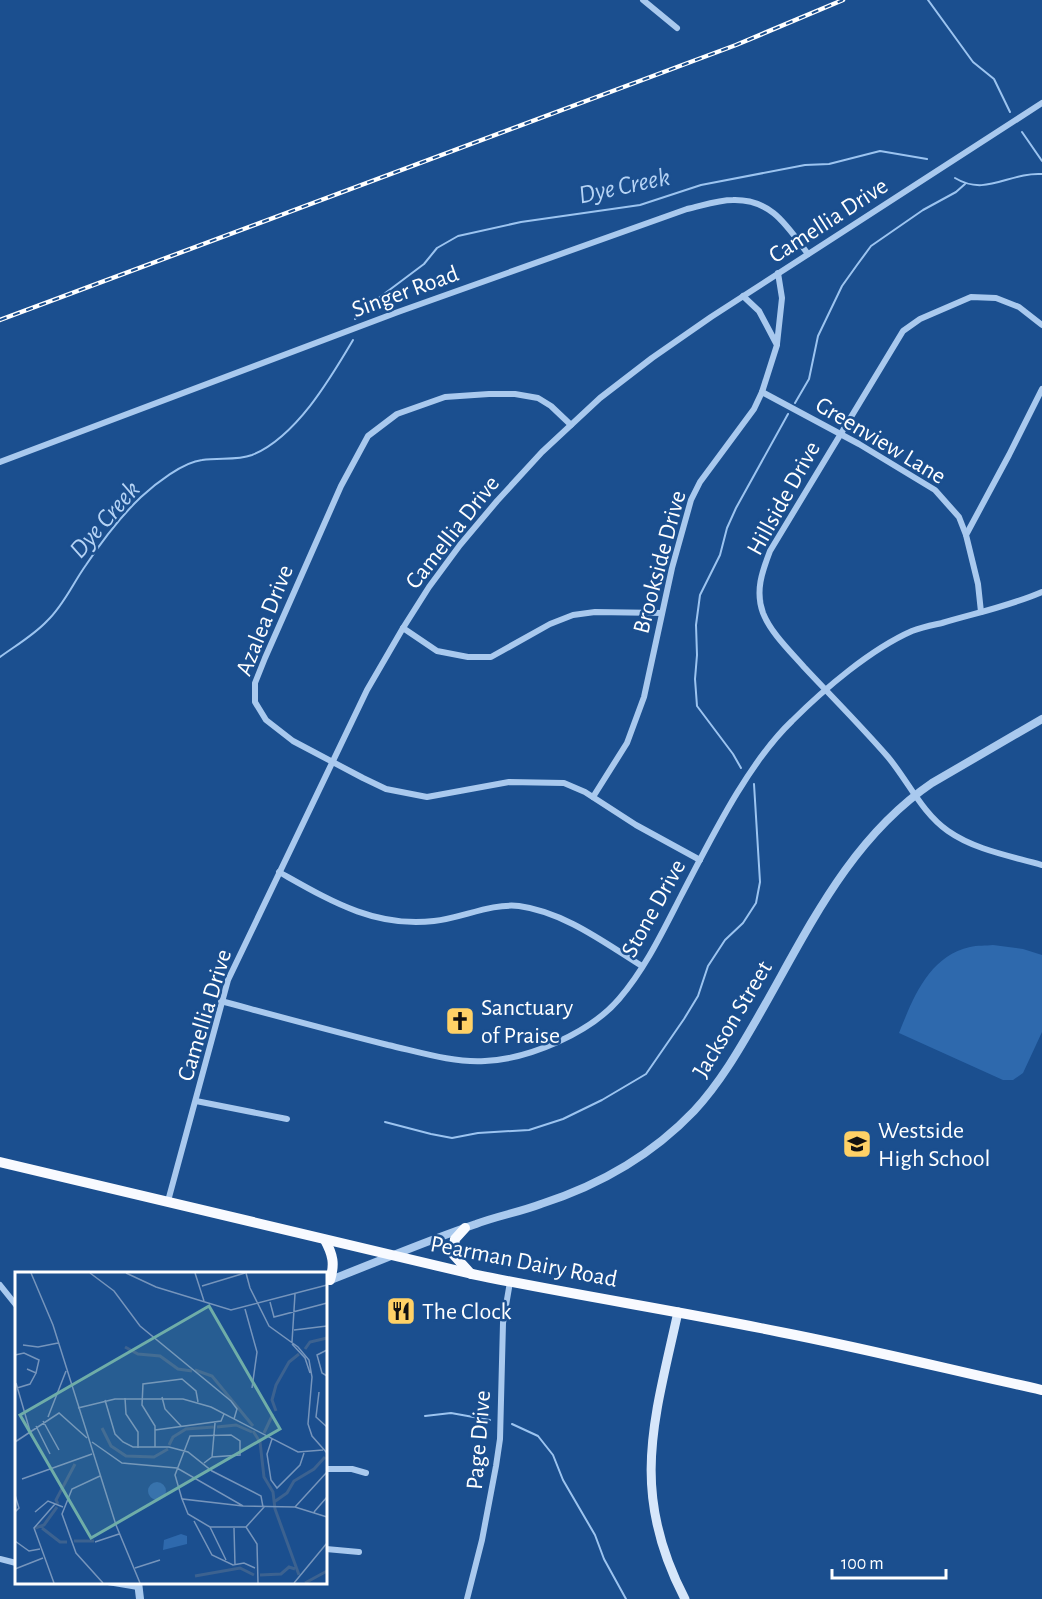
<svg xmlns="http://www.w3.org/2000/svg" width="1042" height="1599" font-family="'Alegreya Sans',sans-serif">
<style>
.grass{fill:#2e69ad}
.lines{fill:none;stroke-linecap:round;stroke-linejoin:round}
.stream{stroke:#9cc4f0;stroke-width:2}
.minor{stroke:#a9c9ee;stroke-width:6}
.tertiary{stroke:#a9c9ee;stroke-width:8}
.secondary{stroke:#d6e6fa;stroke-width:9}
.trunk{stroke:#f8faff;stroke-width:10}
.rail-casing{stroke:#fff;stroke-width:4.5}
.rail{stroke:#1b4f8f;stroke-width:2;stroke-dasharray:7;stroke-linecap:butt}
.labels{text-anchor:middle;stroke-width:5;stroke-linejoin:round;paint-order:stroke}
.street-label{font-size:24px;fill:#fff;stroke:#1b4f8f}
.poi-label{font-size:24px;fill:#fff;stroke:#1b4f8f;text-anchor:start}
.water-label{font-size:26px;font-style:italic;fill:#b5d3f5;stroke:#1b4f8f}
.inset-river{fill:none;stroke:#3c6290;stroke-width:3}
.inset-road{fill:none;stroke:#7695bc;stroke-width:1.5}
.view{fill:#6fada8;fill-opacity:0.15;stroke:#6fada8;stroke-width:3}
.inset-edge{fill:none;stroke:#fff;stroke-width:3}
</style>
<rect width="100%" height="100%" fill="#1b4f8f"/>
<path class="grass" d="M 993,945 L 1023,949 L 1042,955 L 1042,1032 L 1023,1073 L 1013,1080 L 1003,1080 L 899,1033 C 913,998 929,956 970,947 C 977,945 986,946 993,945 Z"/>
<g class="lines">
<g class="stream">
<polyline points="928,0 973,62 994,79 1010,112"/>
<polyline points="1022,132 1042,161"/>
<path d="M 955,178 C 986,197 1009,172 1042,174"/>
<polyline points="355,319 380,297 424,264 437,248 458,236 521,222 640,205 701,185 805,165 829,164 880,151 927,159"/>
<polyline points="795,403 809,379 818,336 842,286 857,265 871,246 923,210 956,192 965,184"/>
<path d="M 0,657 C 15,646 34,635 47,621 C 64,605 73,583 86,565 C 102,541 120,517 141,497 C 155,484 183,462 202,460 C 219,457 236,461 252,455 C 296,437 330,379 353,340"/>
<polyline points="741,768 733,754 697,706 695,679 697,655 696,625 700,595 720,555 727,528 736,508 788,414"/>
<polyline points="385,1122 431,1134 452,1138 478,1133 529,1130 563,1119 602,1100 646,1074 684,1019 698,996 708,966 725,940 743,923 756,903 760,882 754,784"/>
<polyline points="425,1416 451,1413 490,1420"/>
<polyline points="512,1424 538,1436 553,1455 563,1480 595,1535 604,1559 626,1599"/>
</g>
<g class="minor">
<polyline points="643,0 677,28"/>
<path d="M 1042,325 L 1019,307 L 996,298 L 971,297 L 920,319 L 903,331 L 770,551 C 762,572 755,591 763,613 C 771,633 790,651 804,667 C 832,697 861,726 888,757 C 908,781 922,813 948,831 C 975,850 1011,856 1042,865"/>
<polyline points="777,344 782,298 778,273"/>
<polyline points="762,392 859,444 935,490 959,517 966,535"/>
<polyline points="571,425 551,406 538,398 515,394 489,394 445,397 397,414 368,436 341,486 265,658 255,683 255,702 266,720 293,741 363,778 386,789 427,797 509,782 564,783 585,792 636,825 700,860"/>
<path d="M 0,462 L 398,312 L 687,209 C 701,206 718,200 733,200 C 772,199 787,226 808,254"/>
<polyline points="981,612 978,584 966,535 1009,455 1042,389"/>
<polyline points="403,628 437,651 468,657 491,657 550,624 573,615 595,612 662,613"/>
<polyline points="593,797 627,743 644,697 672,568 691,500 700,482 754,409 762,392 777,345 759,311 743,296"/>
<path d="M 279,872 C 329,900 374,928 434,921 C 462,918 491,903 519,906 C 564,912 605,943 642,966"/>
<path d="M 221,1001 C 277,1016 332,1031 388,1045 C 419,1052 453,1063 485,1061 C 529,1059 590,1033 619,999 C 645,969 663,931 681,896 C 710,841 747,764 792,721 C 824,689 871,649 912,631 C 922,627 933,625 942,623 C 976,613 1010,606 1042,592"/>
<polyline points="196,1101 287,1119"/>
<polyline points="168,1201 228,980 367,690 403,628 429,587 460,545 497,501 542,452 600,398 652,358 711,317 1042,103"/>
<polyline points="0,1285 16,1305"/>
<polyline points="326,1469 352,1469 366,1473"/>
<polyline points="326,1549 359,1552"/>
<polyline points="0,1559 16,1563"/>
<polyline points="108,1582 138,1587"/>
<polyline points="467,1599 482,1540 496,1466 500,1439 503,1323 510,1282"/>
</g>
<g class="tertiary">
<path d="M 328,1281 C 377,1262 426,1241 476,1224 C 497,1216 520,1212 541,1204 C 600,1185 651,1156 694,1111 C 720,1083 739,1050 758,1017 C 807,932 848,840 932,783 L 1042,719"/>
<polyline points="138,1582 140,1599"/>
</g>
<path class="secondary" d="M 678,1312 C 654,1421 629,1492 685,1599"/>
<g class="trunk">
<path d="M 0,1162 L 472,1274 C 574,1295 678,1311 780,1332 C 868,1349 955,1371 1042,1390"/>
<polyline points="465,1228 455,1239 453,1254 471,1274"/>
<path d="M 325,1240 C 333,1255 335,1264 330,1280"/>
</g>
<g class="rail-casing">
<polyline id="rail" points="0,320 736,45 843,0"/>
</g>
<use href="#rail" class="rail"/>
</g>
<defs>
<g id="church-square" transform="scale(1.5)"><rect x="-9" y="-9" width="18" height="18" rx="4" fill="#ffd166" stroke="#1b4f8f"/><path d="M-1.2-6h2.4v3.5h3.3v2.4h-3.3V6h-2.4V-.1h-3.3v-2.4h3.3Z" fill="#111"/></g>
<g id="school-square" transform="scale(1.5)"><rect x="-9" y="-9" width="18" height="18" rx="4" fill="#ffd166" stroke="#1b4f8f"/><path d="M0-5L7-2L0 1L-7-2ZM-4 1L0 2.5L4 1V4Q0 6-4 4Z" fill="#111"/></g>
<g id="restaurant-square" transform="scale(1.5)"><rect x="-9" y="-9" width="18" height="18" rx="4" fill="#ffd166" stroke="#1b4f8f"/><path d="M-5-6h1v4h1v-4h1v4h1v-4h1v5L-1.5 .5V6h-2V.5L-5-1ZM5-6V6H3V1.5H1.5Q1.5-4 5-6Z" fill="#111"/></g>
</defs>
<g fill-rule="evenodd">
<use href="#church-square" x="460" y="1021"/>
<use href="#school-square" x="857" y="1144"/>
<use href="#restaurant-square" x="401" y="1311"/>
</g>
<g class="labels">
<g class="street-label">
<text transform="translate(828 220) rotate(-33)" y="8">Camellia Drive</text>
<text transform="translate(405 291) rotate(-20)" y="8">Singer Road</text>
<text transform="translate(881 440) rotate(31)" y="8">Greenview Lane</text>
<text transform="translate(783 498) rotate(-61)" y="8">Hillside Drive</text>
<text transform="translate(452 532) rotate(-52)" y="8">Camellia Drive</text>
<text transform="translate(659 562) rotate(-75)" y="8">Brookside Drive</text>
<text transform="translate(264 620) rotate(-68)" y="8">Azalea Drive</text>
<text transform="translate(653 908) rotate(-61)" y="8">Stone Drive</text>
<text transform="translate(204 1015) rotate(-73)" y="8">Camellia Drive</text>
<text transform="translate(732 1019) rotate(-59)" y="8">Jackson Street</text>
<text transform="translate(524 1261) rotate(11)" y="8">Pearman Dairy Road</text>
<text transform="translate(478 1440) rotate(-85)" y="8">Page Drive</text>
</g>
<g class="poi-label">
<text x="481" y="1015">Sanctuary<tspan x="481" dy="28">of Praise</tspan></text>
<text x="878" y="1138">Westside<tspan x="878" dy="28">High School</tspan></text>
<text x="422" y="1319">The Clock</text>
</g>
<g class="water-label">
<text transform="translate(624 185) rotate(-12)" y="9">Dye Creek</text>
<text transform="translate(104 519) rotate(-49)" y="9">Dye Creek</text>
</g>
</g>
<g transform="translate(15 1272)">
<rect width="312" height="312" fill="#1b4f8f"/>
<path d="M133 219a9 9 0 1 1 18 0a9 9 0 1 1-18 0ZM 166,262 L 172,264 L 172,272 L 148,278 L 149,268 Z" fill="#2e69ad"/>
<path class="inset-river" d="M 110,75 L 123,82 L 145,84 L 163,97 L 177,99M 290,77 L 295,70 L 312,66M 180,98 L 197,104 L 238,154M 261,139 L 257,128 L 261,113 L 274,90 L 284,82M 202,155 L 221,153 L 237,160M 87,156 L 96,174 L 111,184 L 139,185 L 153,177M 238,159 L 245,170 L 249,205 L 258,220 L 260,237 L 284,303M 249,161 L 258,142M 154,173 L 158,165 L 171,157 L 199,155M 259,230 L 272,221 L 279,209 L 299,197 L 310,185M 43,232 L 41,228 L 60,192M 20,256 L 29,253 L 42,235M 27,256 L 45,270 L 52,270M 59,269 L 79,269M 245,303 L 266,302 L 274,295 L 280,297M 180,304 L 225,296 L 239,303M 290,311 L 312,299"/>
<path class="inset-road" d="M 16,1 L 38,53 L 101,253 L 125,311M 75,1 L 99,19 L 125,54 L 216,129 L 222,137 L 219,147M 111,1 L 141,15 L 216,38 L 312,13M 180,1 L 189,29M 231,1 L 235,16 L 254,54 L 283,75 L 294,88 L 297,105 L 293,152 L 297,164 L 312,181M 187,14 L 230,1M 255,30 L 259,45 L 312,31M 230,37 L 242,80 L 237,116M 279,58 L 312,54M 277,70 L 280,22M 277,72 L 290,86 L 295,101M 8,73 L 23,75 L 43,71M 312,78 L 302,83 L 307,101 L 312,104M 0,83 L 9,81 L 24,88 L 21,101 L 12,97M 1,111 L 15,159M 2,116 L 15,112 L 21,101M 304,120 L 301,145 L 312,155M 147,125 L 150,137 L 166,154M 110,126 L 111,142 L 123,160 L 123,176M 90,128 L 100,162 L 108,170 L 118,175 L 154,175 L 173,180 L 197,199 L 246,224 L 248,235M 63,136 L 100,127 L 168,127 L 196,135 L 283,180 L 308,178M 33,145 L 51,99M 28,149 L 44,178M 21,154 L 35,182M 140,158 L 206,149 L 209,142M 257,167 L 252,182 L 256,208 L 262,216 L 285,193 L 289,181M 0,170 L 44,141 L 72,166M 77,170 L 107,191 L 162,196 L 228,234 L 280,235 L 312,245M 140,175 L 140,154 L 127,133 L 128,112 L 167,107 L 181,119 L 183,130M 197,185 L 200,151M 85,204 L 57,217 L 47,242 L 61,281 L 88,311M 7,207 L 77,182M 0,223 L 4,236 L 0,240M 167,227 L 160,203 L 175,164 L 216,163 L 225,169 L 225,183 L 197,185 L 189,191M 228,234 L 167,227 L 173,242 L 195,255 L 231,255 L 250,234M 280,235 L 312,200M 20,240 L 33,229 L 48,235M 299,240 L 312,225M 179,249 L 197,283 L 218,293 L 229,291 L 240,296M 195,255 L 211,288M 231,255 L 242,272 L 243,311M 219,256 L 220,293M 0,269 L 14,279 L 25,277M 80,270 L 104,262M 120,296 L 145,288M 0,297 L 28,286M 39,311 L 19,256 L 40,232M 279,311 L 312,271"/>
<path class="view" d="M 194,34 L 265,157 L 76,266 L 5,143 Z"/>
<rect width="312" height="312" class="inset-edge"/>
</g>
<path d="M832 1569v9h114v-9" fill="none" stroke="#ffffff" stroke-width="3"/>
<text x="841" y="1569" font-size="18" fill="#ffffff" stroke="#1b4f8f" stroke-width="4.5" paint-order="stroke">100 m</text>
</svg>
